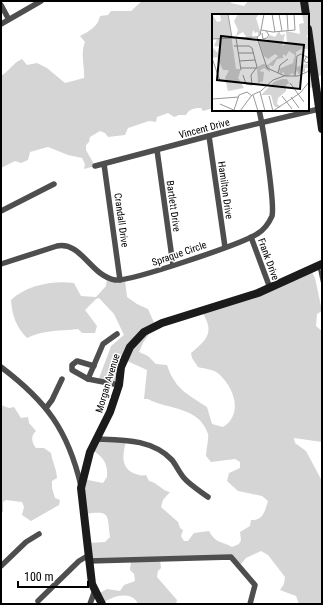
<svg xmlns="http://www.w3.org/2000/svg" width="323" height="605" font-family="'Roboto Condensed',sans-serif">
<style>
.green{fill:#d5d5d5}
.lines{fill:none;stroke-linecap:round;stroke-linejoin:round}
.lane{stroke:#4e4e4e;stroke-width:2.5}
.street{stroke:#4e4e4e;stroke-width:5.5}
.secondary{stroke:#1b1b1b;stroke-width:8}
.labels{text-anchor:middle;stroke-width:3;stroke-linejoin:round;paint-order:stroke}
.street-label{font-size:10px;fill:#000;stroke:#fff}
.inset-road{fill:none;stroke:#999;stroke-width:1}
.view{fill:#000;fill-opacity:0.15;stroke:#000;stroke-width:2}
.inset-edge{fill:none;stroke:#000;stroke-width:2}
</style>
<rect width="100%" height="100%" fill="#fff"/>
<g class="green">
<path d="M 142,1 L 230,1 L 231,3 L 244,6 L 248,1 L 322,1 L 322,75 L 316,77 L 316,87 L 308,88 L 308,15 L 213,15 L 213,108 L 203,111 L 201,108 C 194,108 189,109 186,115 L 179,115 L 174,117 L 168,113 L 157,117 L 156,122 L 149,121 L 128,128 L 125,135 L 108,137 L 105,133 L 100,131 L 90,137 L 89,142 L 86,145 L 86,150 L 95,166 L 84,169 L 85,164 L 82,158 L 68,155 L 48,147 L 30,152 L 28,160 L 21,163 L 15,161 L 1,168 L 1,76 C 8,72 14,62 22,59 L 27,65 L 37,63 L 47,68 L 65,83 L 84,78 C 85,67 80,53 85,42 L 80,36 C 90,31 98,26 100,16 L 108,15 L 111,11 L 131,11 Z"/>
<path d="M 311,270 L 315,278 L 322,311 L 317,314 L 316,326 L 322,331 L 322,442 L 294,438 L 295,443 L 306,451 L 322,481 L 322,604 L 299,604 L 296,596 L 280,590 L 284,584 L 285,577 L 268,555 L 261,551 L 246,558 L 240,565 L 230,558 L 160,559 L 161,568 L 158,571 L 157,577 L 177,600 L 176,604 L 138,604 C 132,590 112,596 103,603 L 98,594 L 107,589 L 120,591 L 124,585 L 135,581 L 134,574 L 130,570 L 131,561 L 91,561 L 88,543 L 105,542 L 110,537 C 107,514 111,510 85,514 L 83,479 L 103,483 L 107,477 C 108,463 103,456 91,450 L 95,441 L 126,441 C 123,454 120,466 133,473 C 139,475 140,476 146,475 L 149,481 C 157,482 162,491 170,492 L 163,500 L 161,507 L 178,522 L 180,528 L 183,530 L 181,536 L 184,541 L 188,541 L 194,533 L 209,531 C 216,544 222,541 232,547 L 239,544 L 241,540 L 240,532 L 250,526 L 251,520 C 263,521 265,511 268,501 L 262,496 L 238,491 L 227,481 L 229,473 L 240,468 L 240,462 L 235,459 L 211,462 L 206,456 C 206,449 209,440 208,434 C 199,406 168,410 148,399 L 144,399 L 147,370 L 125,360 L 119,383 L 98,381 L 111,346 L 124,335 L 114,314 L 99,298 L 96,299 L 85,310 L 97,326 L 95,333 L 82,333 L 78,329 C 61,331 42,330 27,338 C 16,327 12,315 11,300 C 26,285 54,280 74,283 L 81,296 L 96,297 L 106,286 L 107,277 L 125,280 L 127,297 L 137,304 L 148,309 L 155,325 L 143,343 L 139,352 L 148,356 L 156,364 L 167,365 C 175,389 187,394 207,407 L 212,424 L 223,427 C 243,414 235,389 219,374 C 213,369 205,369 198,367 L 192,358 L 191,353 C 200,345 211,338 208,325 C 207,320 204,316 202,310 Z"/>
<path d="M 1,405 L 9,408 L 14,407 L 21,418 L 28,417 L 29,423 L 36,431 C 30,436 32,443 36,448 L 44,448 L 51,453 C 52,461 57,470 57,478 L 52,481 L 52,488 L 55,498 L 60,500 L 59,505 L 31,521 L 22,515 L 24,507 L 22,502 L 6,500 L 3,502 L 3,512 L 1,512 Z"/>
</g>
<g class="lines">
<polyline class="lane" points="319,268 322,282"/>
<g class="street">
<polyline points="1,5 8,18"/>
<polyline points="1,24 41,1"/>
<polyline points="209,136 225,247"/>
<polyline points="157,150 173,265"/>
<polyline points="104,164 120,280"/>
<polyline points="95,166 235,129 319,109"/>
<polyline points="1,211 54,184"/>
<polyline points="251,237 270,288"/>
<path d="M 1,264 L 57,246 C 81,241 91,276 115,280 C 130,282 241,244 257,234 C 264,230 269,223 272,216 C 275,204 263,126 259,110"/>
<polyline points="94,366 77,361 72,365 72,370 88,379 119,385"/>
<path d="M 1,367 C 46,401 68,430 81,486"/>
<polyline points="88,379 103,344 117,334"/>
<polyline points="46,408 52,400 62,379"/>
<path d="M 96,439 C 123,440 152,439 172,460 C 176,465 179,472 184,478 C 190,485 200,491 208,497"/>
<polyline points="89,561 231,557 255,585 250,604"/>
<polyline points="1,566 26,542 39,534"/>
<polyline points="38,601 79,561 89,555"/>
<polyline points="90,604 95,590"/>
</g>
<g class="secondary">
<polyline points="304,1 306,15"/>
<polyline points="308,29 322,129"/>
<polyline points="102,604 92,584 81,488 90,452 110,412 119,385 121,367 130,347 144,332 162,323 258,293 322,264"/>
</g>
</g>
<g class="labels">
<g class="street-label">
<text transform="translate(204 128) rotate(-15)" y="4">Vincent Drive</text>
<text transform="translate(226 190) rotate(82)" y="4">Hamilton Drive</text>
<text transform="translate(174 206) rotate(82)" y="4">Bartlett Drive</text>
<text transform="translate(122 220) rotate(82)" y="4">Crandall Drive</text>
<text transform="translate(179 253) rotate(-19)" y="4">Spraque Circle</text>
<text transform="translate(269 259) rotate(70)" y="4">Frank Drive</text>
<text transform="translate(107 383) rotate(-73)" y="4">Morgan Avenue</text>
</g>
</g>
<g transform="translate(212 14)">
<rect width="97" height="97" fill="#fff"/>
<path d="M 0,0 L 5,8 L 9,7 L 8,0 L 16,0 L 24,55 L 29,55 L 26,64 L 32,74 L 16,77 L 13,64 L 17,56 L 11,56 L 5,43 L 0,44 L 1,34 L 6,39 L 6,35 L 9,33 L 2,32 L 5,25 L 0,25 ZM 26,0 L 47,0 L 44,4 L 49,20 L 46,21 L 46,18 L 43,19 L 41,16 L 40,23 L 35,24 L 31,18 L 24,22 L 26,16 L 22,7 ZM 97,0 L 97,21 L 94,22 L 97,24 L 97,36 L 91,34 L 84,38 L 85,53 L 97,49 L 97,54 L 93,54 L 93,59 L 89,56 L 87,61 L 85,56 L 83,62 L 80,59 L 76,62 L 72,62 L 72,58 L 68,60 L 67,55 L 81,49 L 83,41 L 77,37 L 74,42 L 71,40 L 71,44 L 65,45 L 61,52 L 57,51 L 58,58 L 52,54 L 47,57 L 52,58 L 51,67 L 46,69 L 45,53 L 51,50 L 56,51 L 66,42 L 63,40 L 56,45 L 52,42 L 47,27 L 54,27 L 58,21 L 63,23 L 67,17 L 69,21 L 73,20 L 70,32 L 75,29 L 74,17 L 88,20 L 87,10 L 92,9 L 90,1 ZM 70,65 L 75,65 L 77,69 L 74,71 L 74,77 L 66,84 L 65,90 L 69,93 L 66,94 L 62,92 L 59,81 L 49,81 L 62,68 Z" fill="#d5d5d5"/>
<path class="inset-road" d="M 16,0 L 20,24M 60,0 L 63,18M 67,0 L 70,17M 75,0 L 76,16M 49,16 L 61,18 L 83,16 L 82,0M 50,19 L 51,25 L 55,24 L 57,21 L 54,17M 45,23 L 55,54 L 73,62 L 86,62 L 97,57M 45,23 L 48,21 L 52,0M 24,24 L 29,56M 0,25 L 45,23M 22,32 L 37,32 L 40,34 L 45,53 L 39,61 L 40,71 L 34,70 L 31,61M 26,39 L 42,39M 95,42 L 92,47 L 95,49 L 97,46M 0,44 L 8,67M 27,47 L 43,46M 29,54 L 45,54M 66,59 L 68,51 L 76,45M 83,62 L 85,42 L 89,40 L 97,44M 78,69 L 92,88M 48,78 L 53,97M 41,81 L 46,97M 57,82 L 61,97M 70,82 L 80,95M 79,83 L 87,94M 0,85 L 27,83M 8,90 L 24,97M 22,96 L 27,81 L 35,78 L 40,82M 28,97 L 40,81 L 49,77 L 61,66 L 72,62M 61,97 L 88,79 L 97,68"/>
<path class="view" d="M 9,22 L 92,31 L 88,75 L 5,66 Z"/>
<rect width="97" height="97" class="inset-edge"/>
</g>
<rect width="323" height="605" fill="none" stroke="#000000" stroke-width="4"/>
<path d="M18 581v6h70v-6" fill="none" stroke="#000000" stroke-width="2"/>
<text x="24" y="581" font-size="12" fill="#000000" stroke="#ffffff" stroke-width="3" paint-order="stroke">100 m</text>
</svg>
